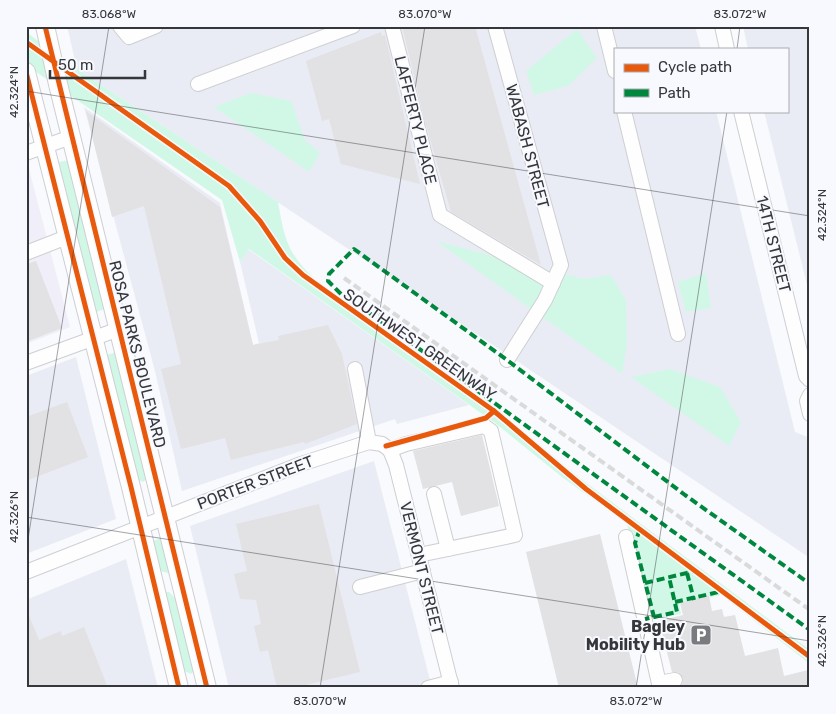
<svg xmlns="http://www.w3.org/2000/svg" width="836" height="714" font-family="Rubik,sans-serif">
<style>
.built{fill:#eaecf5}
.education{fill:#f0eef9}
.green{fill:#d1f8e6}
.building{fill:#e2e1e3}
.lines{fill:none;stroke-linecap:round;stroke-linejoin:round}
.minor-casing{stroke:#cecfd2;stroke-width:16}
.major-casing{stroke:#cecfd2;stroke-width:20}
.minor{stroke:#fefeff;stroke-width:14}
.major{stroke:#fefeff;stroke-width:18}
.rail{stroke:#d9dada;stroke-width:4;stroke-dasharray:8 4;stroke-linecap:butt}
.major-bridge-casing{stroke:#cecfd2;stroke-width:20;stroke-linecap:butt}
.major-bridge{stroke:#fefeff;stroke-width:18}
.quiet{stroke:#00873e;stroke-width:4;stroke-dasharray:8 4;stroke-linecap:butt}
.cycleway-casing{stroke:#f7f9fe;stroke-width:8}
.cycleway{stroke:#e8590c;stroke-width:5}
.ticks{fill:none;stroke:#36373b;stroke-width:1;stroke-opacity:0.45}
.labels{text-anchor:middle;stroke-width:4;stroke-linejoin:round;paint-order:stroke}
.street-label{font-size:16px;fill:#36373b;stroke:#f7f9fe}
.poi-label{font-size:16px;font-weight:bold;fill:#36373b;stroke:#f7f9fe;text-anchor:end}
.neatline{fill:none;stroke:#36373b;stroke-width:2}
.ticks-label{font-size:12px;text-anchor:middle;fill:#36373b}
</style>
<rect width="100%" height="100%" fill="#f8fafd"/>
<g class="built">
<polygon points="67,26 695,26 701,49 615,49 615,111 716,111 795,432 810,438 810,558 496,347 77,69"/>
<polygon points="743,26 810,26 810,297 764,111 787,111 787,49 748,49"/>
<polygon points="84,107 220,203 253,345 259,343 240,262 248,249 469,405 397,424 395,419 182,491 155,371"/>
<polygon points="76,357 116,519 26,554 26,376"/>
<polygon points="374,461 432,688 229,688 190,526"/>
<polygon points="126,559 158,688 26,688 26,600"/>
</g>
<polygon class="education" points="29,169 70,327 26,344 26,170"/>
<g class="green">
<polygon points="577,29 597,58 568,86 534,95 526,71"/>
<path d="M 26,32 L 77,69 L 278,202 C 285,242 288,254 318,282 L 527,434 L 581,479 L 810,650 L 810,664 L 721,595 L 679,604 L 681,614 L 648,620 L 627,524 L 562,477 L 495,423 L 249,249 L 240,262 L 222,200 L 26,65 Z"/>
<polygon points="251,93 291,101 305,140 320,153 309,172 214,107"/>
<polygon points="69,160 105,309 96,312 59,162"/>
<polygon points="436,241 584,279 611,275 626,300 627,344 622,374"/>
<polygon points="706,273 711,308 686,312 678,282"/>
<polygon points="117,352 147,479 143,482 138,480 106,355"/>
<polygon points="670,369 720,387 741,422 729,446 631,377"/>
<polygon points="162,538 171,574 160,571 152,541"/>
<polygon points="165,592 169,592 177,600 195,669 191,674 184,671"/>
</g>
<g class="building">
<polygon points="402,26 475,26 541,265 451,212 425,122"/>
<polygon points="381,32 382,36 385,35 420,184 341,164 329,119 322,121 306,61"/>
<polygon points="86,111 220,207 253,345 279,340 278,336 328,325 342,354 357,424 305,444 304,442 231,460 225,438 181,449 161,369 181,364 144,206 112,217"/>
<polygon points="36,261 62,328 26,342 26,264"/>
<polygon points="67,402 88,457 26,481 26,417"/>
<polygon points="482,435 499,506 461,516 452,482 423,489 413,451"/>
<polygon points="319,504 360,672 293,688 277,688 268,650 260,652 254,626 261,624 256,600 240,599 234,574 247,571 236,524"/>
<polygon points="600,534 638,688 559,688 526,552"/>
<polygon points="709,596 712,611 722,609 724,617 735,615 745,656 778,648 784,676 808,670 810,688 679,688 683,683 683,678 678,672 672,672 659,621 683,615 680,603"/>
<polygon points="26,608 39,640 61,631 62,636 84,627 108,688 26,688"/>
</g>
<g class="lines">
<g class="minor-casing">
<g id="minor">
<polyline points="120,26 129,37 156,26"/>
<polyline points="392,26 440,215 553,283"/>
<polyline points="495,26 561,265 545,300 507,360"/>
<polyline points="604,26 615,71"/>
<polyline points="722,26 727,49"/>
<polyline points="198,84 353,26"/>
<polyline points="624,111 678,334"/>
<polyline points="741,111 806,376 810,380"/>
<polyline points="26,153 71,137"/>
<polyline points="26,253 67,237"/>
<polyline points="26,363 119,329"/>
<polyline points="355,369 369,442"/>
<polyline points="810,395 807,401 810,414"/>
<polyline points="390,450 396,465 452,688"/>
<polyline points="434,494 448,549"/>
<polyline points="626,537 660,688"/>
<polyline points="26,572 301,464 369,442 382,444 390,450 406,444 484,426 491,431 515,535 419,555"/>
<polyline points="360,587 423,571"/>
<polyline points="659,683 675,680"/>
<polyline points="428,688 451,682"/>
</g>
</g>
<g class="major-casing">
<g id="major">
<polyline points="26,72 131,487 179,688"/>
<polyline points="58,84 207,688"/>
</g>
</g>
<use href="#minor" class="minor"/>
<use href="#major" class="major"/>
<polyline class="rail" points="344,278 810,610"/>
<g class="major-bridge-casing">
<polyline id="major-bridge" points="45,26 58,84"/>
</g>
<use href="#major-bridge" class="major-bridge"/>
<g class="quiet">
<polyline points="341,294 328,281 329,274 354,249 507,360 685,495 810,584"/>
<polyline points="368,312 810,630"/>
<polyline points="640,529 635,543 654,617 645,619"/>
<polyline points="687,573 694,600"/>
<polyline points="645,583 695,571"/>
<polyline points="675,602 723,591"/>
<polyline points="654,617 677,612 669,577"/>
</g>
<g class="cycleway-casing">
<g id="cycleway">
<polyline points="45,26 207,688"/>
<polyline points="26,42 229,186 260,221 285,258 303,275 494,411 586,489 810,657"/>
<polyline points="26,72 131,487 179,688"/>
<polyline points="386,446 486,418 494,411"/>
</g>
</g>
<use href="#cycleway" class="cycleway"/>
</g>
<path class="ticks" d="M 737,49 L 740,26M 26,91 L 810,216M 26,517 L 810,641M 26,552 L 109,26M 320,688 L 425,26M 636,688 L 727,111"/>
<defs>
<g id="parking-square" transform="scale(1.125)"><rect x="-9" y="-9" width="18" height="18" rx="4" fill="#7a7b7f" stroke="#f7f9fe"/><path d="M-3.5-5.5H1a3.5 3.5 0 0 1 0 7H-1V5.5H-3.5ZM-1-3.4V-.6H.8a1.4 1.4 0 0 0 0-2.8Z" fill="#fff"/></g>
</defs>
<g fill-rule="evenodd">
<use href="#parking-square" x="701" y="635"/>
</g>
<g class="labels">
<g class="street-label">
<text transform="translate(416 120) rotate(76)" y="6">LAFFERTY PLACE</text>
<text transform="translate(528 146) rotate(75)" y="6">WABASH STREET</text>
<text transform="translate(774 244) rotate(76)" y="6">14TH STREET</text>
<text transform="translate(420 344) rotate(35)" y="6">SOUTHWEST GREENWAY</text>
<text transform="translate(138 354) rotate(76)" y="6">ROSA PARKS BOULEVARD</text>
<text transform="translate(255 482) rotate(-21)" y="6">PORTER STREET</text>
<text transform="translate(422 568) rotate(76)" y="6">VERMONT STREET</text>
</g>
<g class="poi-label">
<text x="685" y="632">Bagley<tspan x="685" dy="18">Mobility Hub</tspan></text>
</g>
</g>
<rect width="836" height="714" fill="none" stroke="#f7f9fe" stroke-width="55"/>
<rect x="614" y="48" width="175" height="65" fill="#f7f9fe" stroke="#aaabb0"/>
<rect x="624" y="64" width="25" height="8" fill="#e8590c" stroke="#aaabb0"/>
<text x="658" y="72" font-size="15" fill="#36373b">Cycle path</text>
<rect x="624" y="89" width="25" height="8" fill="#00873e" stroke="#aaabb0"/>
<text x="658" y="98" font-size="15" fill="#36373b">Path</text>
<path d="M50 70v8h95v-8" fill="none" stroke="#36373b" stroke-width="2.5"/>
<text x="58" y="70" font-size="15" fill="#36373b" stroke="#f7f9fe" stroke-width="4" paint-order="stroke">50 m</text>
<rect x="28" y="28" width="780" height="658" class="neatline"/>
<g class="ticks-label">
<text x="109" y="18">83.068°W</text>
<text x="425" y="18">83.070°W</text>
<text x="740" y="18">83.072°W</text>
<text transform="translate(14 92) rotate(-90)" y="4">42.324°N</text>
<text transform="translate(822 215) rotate(-90)" y="4">42.324°N</text>
<text transform="translate(14 517) rotate(-90)" y="4">42.326°N</text>
<text transform="translate(822 641) rotate(-90)" y="4">42.326°N</text>
<text x="320" y="705">83.070°W</text>
<text x="636" y="705">83.072°W</text>
</g>
</svg>
